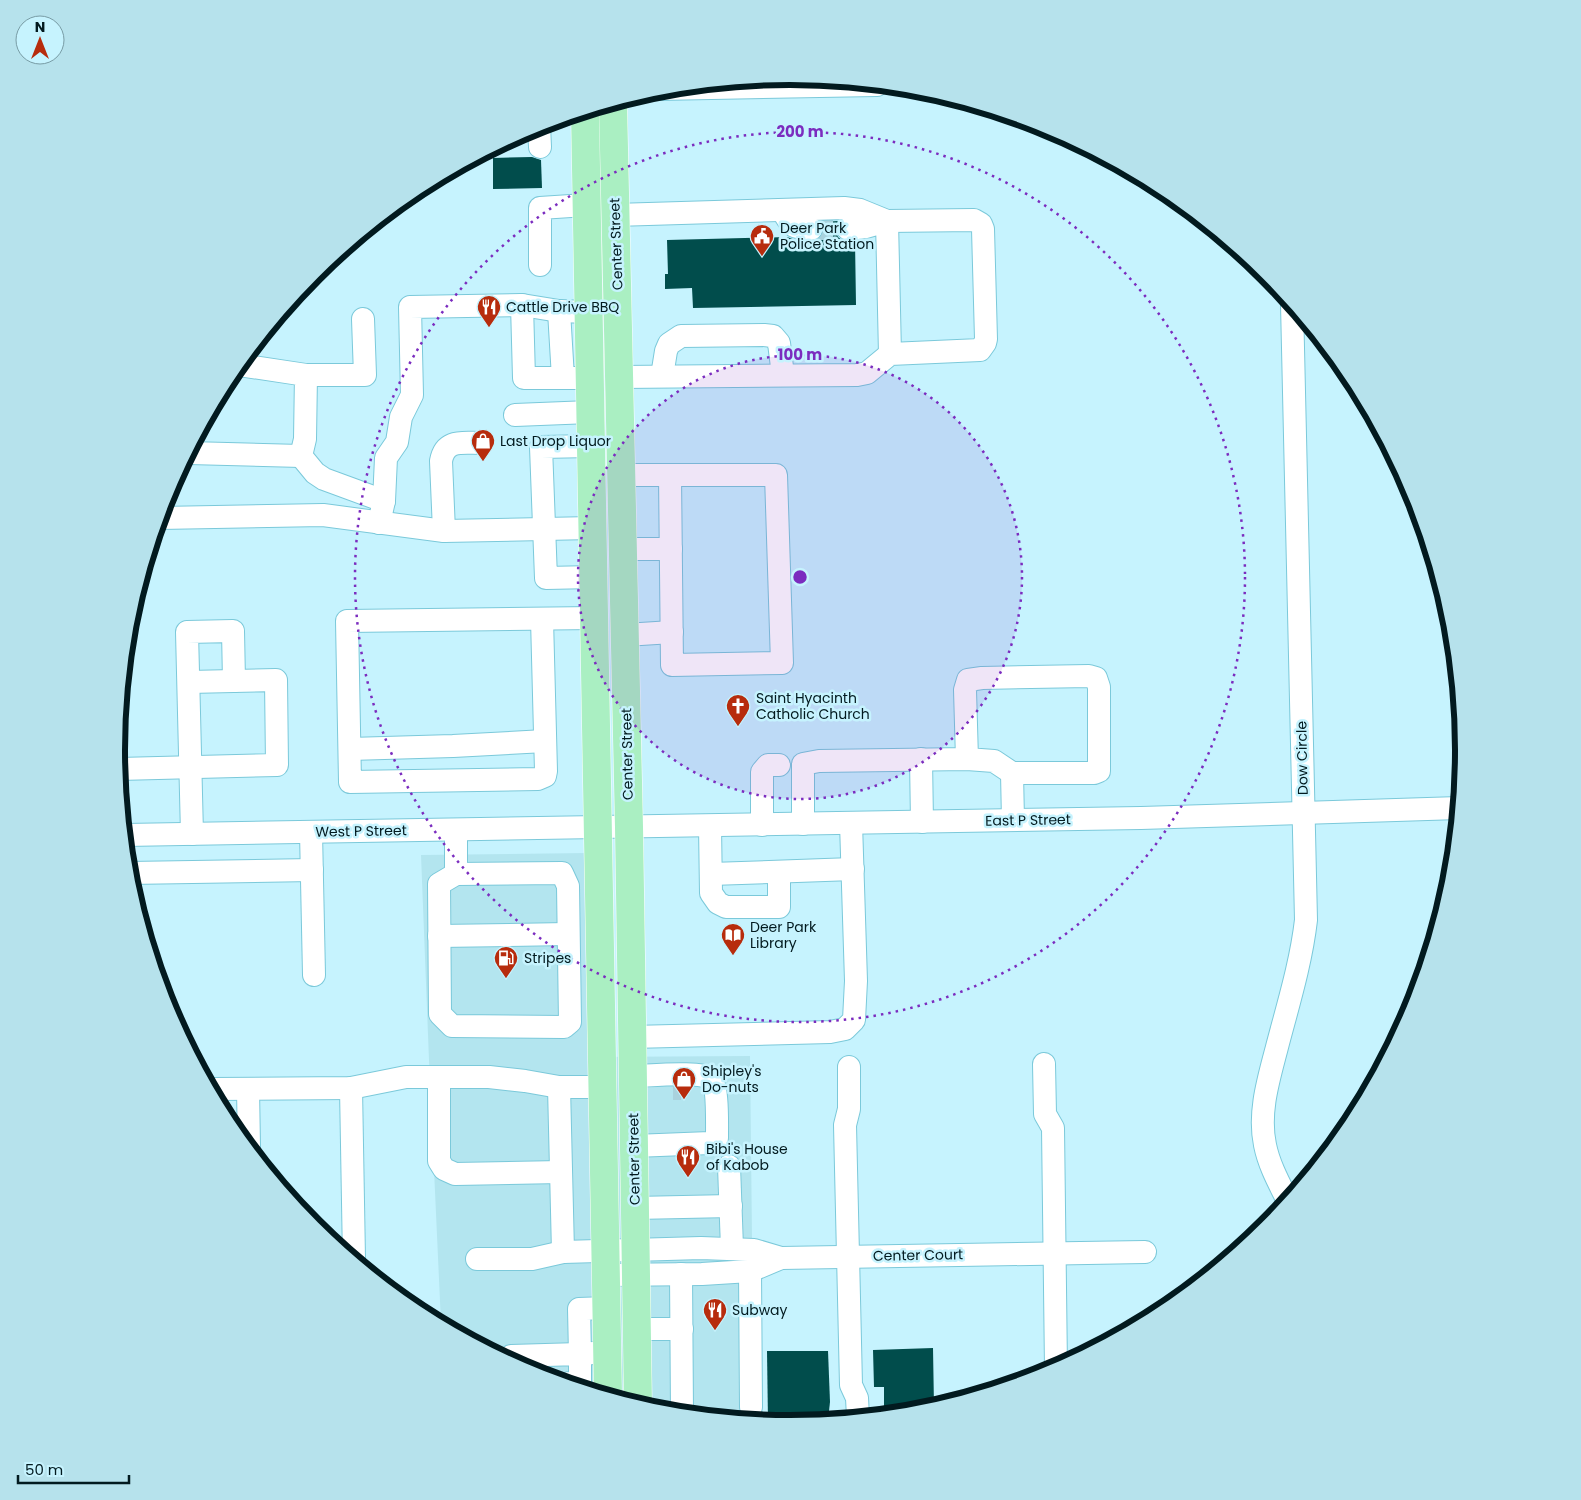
<svg xmlns="http://www.w3.org/2000/svg" width="1581" height="1500" font-family="Poppins,sans-serif">
<style>
.built{fill:#b3e5ef}
.building{fill:#014d4c}
.lines{fill:none;stroke-linecap:round;stroke-linejoin:round}
.minor-tunnel{stroke:#a9d2dd;stroke-width:22;stroke-dasharray:22 11;stroke-linecap:butt}
.minor-casing{stroke:#7bc9da;stroke-width:24}
.major-casing{stroke:#fff;stroke-width:29}
.minor{stroke:#fff;stroke-width:22}
.major{stroke:#aaefc2;stroke-width:28}
.ring{fill:none;stroke:#7b2cbf;stroke-width:2.5;stroke-dasharray:2.5 5}
.labels{text-anchor:middle;stroke-width:5;stroke-linejoin:round;paint-order:stroke}
.poi-label{font-size:14px;fill:#021a1f;stroke:#c6f3fe;text-anchor:start}
.street-label{font-size:14px;fill:#021a1f;stroke:#c6f3fe}
.rim{fill:none;stroke:#021a1f;stroke-width:6}
.centre{fill:#7b2cbf;stroke:#c6f3fe;stroke-width:2.5}
.ring-label{font-size:15px;text-anchor:middle;font-weight:bold;fill:#7b2cbf;stroke:#c6f3fe;stroke-width:5;stroke-linejoin:round;paint-order:stroke}
</style>
<rect width="100%" height="100%" fill="#c6f3fe"/>
<polygon class="built" points="588,853 589,1057 750,1056 754,1420 659,1411 654,1409 653,1397 615,1398 532,1372 441,1323 429,1060 421,855"/>
<g class="building">
<polygon points="532,157 541,160 542,188 493,189 493,158"/>
<polygon points="838,221 835,230 838,237 843,241 855,241 856,305 693,308 692,288 665,289 665,274 668,274 667,240 787,237 796,240 811,242 817,241 822,236 824,229 822,222"/>
<polygon points="933,1348 934,1407 922,1411 884,1415 884,1387 874,1387 873,1350"/>
<polygon points="767,1351 828,1351 830,1402 828,1420 790,1424 768,1422"/>
</g>
<g class="lines">
<g class="minor-tunnel">
<polyline points="811,229 848,229"/>
<polyline points="673,1089 681,1089"/>
</g>
<g class="minor-casing">
<g id="minor">
<polyline points="659,89 877,85"/>
<polyline points="539,125 540,147"/>
<path d="M 782,210 C 792,226 791,228 811,229"/>
<polyline points="615,215 844,208 860,210 887,221 974,220 981,224 983,229 986,339 985,343 980,350 890,354 867,373 857,375 620,377"/>
<polyline points="848,229 866,227 887,221 890,354"/>
<polyline points="540,265 540,208 586,205"/>
<polyline points="522,305 524,378 589,378"/>
<polyline points="559,311 563,378"/>
<polyline points="239,365 306,375 305,439 301,456"/>
<polyline points="306,375 365,375 363,319"/>
<polyline points="662,376 666,351 669,344 681,336 764,335 773,336 779,343 783,375"/>
<polyline points="515,415 590,412"/>
<polyline points="591,446 541,447 546,578 593,577"/>
<polyline points="189,453 301,456"/>
<polyline points="301,456 315,473 324,479 384,501"/>
<polyline points="622,475 776,475 782,663 672,665 670,475"/>
<polyline points="160,518 323,515 444,531 592,528"/>
<polyline points="379,523 384,501 386,458 397,442 401,417 412,395 410,307 522,305 559,311 588,312"/>
<path d="M 444,531 L 441,461 C 445,439 462,443 480,443"/>
<polyline points="624,549 671,549"/>
<polyline points="542,619 546,771 545,776 538,779 350,782 347,621 594,618"/>
<polyline points="625,635 672,632"/>
<polyline points="350,749 453,746 545,741"/>
<polyline points="921,759 922,822"/>
<polyline points="119,769 277,765 276,680 189,682"/>
<polyline points="1012,773 1013,820"/>
<polyline points="803,824 803,764 819,761 967,759 965,690 968,680 982,678 1089,676 1096,678 1099,687 1099,771 1094,773 1012,773 994,761 967,759"/>
<polyline points="762,825 762,772 768,765 779,765"/>
<polyline points="710,826 711,893 718,903 726,907 779,907 779,872"/>
<polyline points="456,830 456,874 562,873 568,886 570,1022 564,1027 452,1026 440,1014 439,884 456,874"/>
<polyline points="311,832 314,975"/>
<polyline points="192,834 187,632 233,631 234,681"/>
<polyline points="125,835 1141,818 1459,808"/>
<polyline points="129,873 312,870"/>
<polyline points="711,874 853,869"/>
<polyline points="439,936 568,934"/>
<polyline points="632,1037 830,1032 845,1029 854,1020 856,981 851,823"/>
<polyline points="1044,1064 1045,1114 1053,1128 1056,1368"/>
<polyline points="849,1067 849,1109 845,1125 851,1385 857,1398 858,1417"/>
<path d="M 633,1076 C 647,1076 705,1070 712,1080 C 718,1088 717,1127 717,1138 L 715,1142 L 710,1143 L 634,1146"/>
<polyline points="439,1077 439,1161 444,1169 455,1174 561,1172"/>
<polyline points="559,1087 563,1252"/>
<polyline points="351,1088 354,1259"/>
<polyline points="211,1089 351,1088 406,1077 489,1077 525,1081 559,1087 602,1087"/>
<polyline points="248,1089 249,1147"/>
<polyline points="729,1166 732,1248"/>
<path d="M 1288,1201 C 1279,1183 1269,1165 1265,1145 C 1258,1112 1269,1078 1277,1047 C 1288,1005 1301,963 1306,920 L 1292,304"/>
<polyline points="635,1208 731,1206"/>
<polyline points="477,1259 532,1259 563,1252 701,1248 754,1250 781,1258 1145,1252"/>
<polyline points="750,1271 751,1407"/>
<polyline points="681,1274 682,1413"/>
<polyline points="606,1275 702,1274 750,1271 781,1258"/>
<polyline points="637,1329 682,1329"/>
<polyline points="594,1353 580,1354 579,1309 607,1308"/>
<polyline points="511,1361 511,1356 580,1354 580,1383 569,1383"/>
</g>
</g>
<g class="major-casing">
<g id="major">
<polyline points="613,103 629,827 638,1405"/>
<polyline points="585,112 608,1395"/>
</g>
</g>
<use href="#minor" class="minor"/>
<use href="#major" class="major"/>
</g>
<circle cx="800" cy="577" r="222" fill="#7b2cbf" fill-opacity=".12"/>
<g class="ring">
<circle cx="800" cy="577" r="222"/>
<circle cx="800" cy="577" r="445"/>
</g>
<defs>
<g id="civic-pin" transform="scale(1.25)"><path d="M0 17L-7.5 6A9.5 9.5 0 1 1 7.5 6Z" fill="#b72c0d" stroke="#c6f3fe"/><path d="M-.6-6.5H3V-4.5H.6V-3L4-1V1h2V6H-6V1h2V-1L-.6-3ZM-1.2 2.5V6h2.4V2.5Z" fill="#fff"/></g>
<g id="restaurant-pin" transform="scale(1.25)"><path d="M0 17L-7.5 6A9.5 9.5 0 1 1 7.5 6Z" fill="#b72c0d" stroke="#c6f3fe"/><path d="M-5-6h1v4h1v-4h1v4h1v-4h1v5L-1.5 .5V6h-2V.5L-5-1ZM5-6V6H3V1.5H1.5Q1.5-4 5-6Z" fill="#fff"/></g>
<g id="shop-pin" transform="scale(1.25)"><path d="M0 17L-7.5 6A9.5 9.5 0 1 1 7.5 6Z" fill="#b72c0d" stroke="#c6f3fe"/><path d="M-5-2.5h2.3a2.7 3.5 0 0 1 5.4 0H5L5.5 6h-11ZM-1.5-2.5h3a1.5 2.3 0 0 0-3 0Z" fill="#fff"/></g>
<g id="church-pin" transform="scale(1.25)"><path d="M0 17L-7.5 6A9.5 9.5 0 1 1 7.5 6Z" fill="#b72c0d" stroke="#c6f3fe"/><path d="M-1.2-6h2.4v3.5h3.3v2.4h-3.3V6h-2.4V-.1h-3.3v-2.4h3.3Z" fill="#fff"/></g>
<g id="library-pin" transform="scale(1.25)"><path d="M0 17L-7.5 6A9.5 9.5 0 1 1 7.5 6Z" fill="#b72c0d" stroke="#c6f3fe"/><path d="M-6-4Q-3-5.5-.7-3.5V5Q-3 3-6 4ZM6-4Q3-5.5 .7-3.5V5Q3 3 6 4Z" fill="#fff"/></g>
<g id="fuel-pin" transform="scale(1.25)"><path d="M0 17L-7.5 6A9.5 9.5 0 1 1 7.5 6Z" fill="#b72c0d" stroke="#c6f3fe"/><path d="M-5.5-6h7V0h2V4h1.3V-2.5L3-4.5l.8-.8L6-3V5H2.5V1h-1V6h-7ZM-4.2-4.7v3.2H.2V-4.7Z" fill="#fff"/></g>
</defs>
<g fill-rule="evenodd">
<use href="#civic-pin" x="762" y="236"/>
<use href="#restaurant-pin" x="489" y="307"/>
<use href="#shop-pin" x="483" y="441"/>
<use href="#church-pin" x="738" y="706"/>
<use href="#library-pin" x="733" y="935"/>
<use href="#fuel-pin" x="506" y="958"/>
<use href="#shop-pin" x="684" y="1079"/>
<use href="#restaurant-pin" x="688" y="1157"/>
<use href="#restaurant-pin" x="715" y="1310"/>
</g>
<g class="labels">
<g class="poi-label">
<text x="780" y="233">Deer Park<tspan x="780" dy="16">Police Station</tspan></text>
<text x="506" y="312">Cattle Drive BBQ</text>
<text x="500" y="446">Last Drop Liquor</text>
<text x="756" y="703">Saint Hyacinth<tspan x="756" dy="16">Catholic Church</tspan></text>
<text x="750" y="932">Deer Park<tspan x="750" dy="16">Library</tspan></text>
<text x="524" y="963">Stripes</text>
<text x="702" y="1076">Shipley's<tspan x="702" dy="16">Do-nuts</tspan></text>
<text x="706" y="1154">Bibi's House<tspan x="706" dy="16">of Kabob</tspan></text>
<text x="732" y="1315">Subway</text>
</g>
<g class="street-label">
<text transform="translate(616 244) rotate(-92)" y="5">Center Street</text>
<text transform="translate(627 754) rotate(-91)" y="5">Center Street</text>
<text transform="translate(1302 758) rotate(-91)" y="5">Dow Circle</text>
<text transform="translate(1028 820) rotate(-1)" y="5">East P Street</text>
<text transform="translate(361 831) rotate(-1)" y="5">West P Street</text>
<text transform="translate(634 1159) rotate(-91)" y="5">Center Street</text>
<text transform="translate(918 1255) rotate(-1)" y="5">Center Court</text>
</g>
</g>
<path d="M0 0H1581V1500H0ZM125 750a665 665 0 1 1 1330 0a665 665 0 1 1-1330 0Z" fill="#b6e2ec" fill-rule="evenodd"/>
<path class="rim" d="M125 750a665 665 0 1 1 1330 0a665 665 0 1 1-1330 0Z"/>
<circle cx="800" cy="577" r="8" class="centre"/>
<g class="ring-label">
<text x="800" y="137">200 m</text>
<text x="800" y="360">100 m</text>
</g>
<g transform="translate(40 40)"><circle r="24" fill="#c6f3fe" stroke="#789ca5"/>
<path d="M0-4L9 19L0 12L-9 19Z" fill="#b72c0d"/>
<text y="-8" font-size="14" font-weight="bold" text-anchor="middle" fill="#021a1f">N</text>
</g>
<path d="M18 1475v8h111v-8" fill="none" stroke="#021a1f" stroke-width="2.5"/>
<text x="25" y="1475" font-size="15" fill="#021a1f" stroke="#c6f3fe" stroke-width="4" paint-order="stroke">50 m</text>
</svg>
